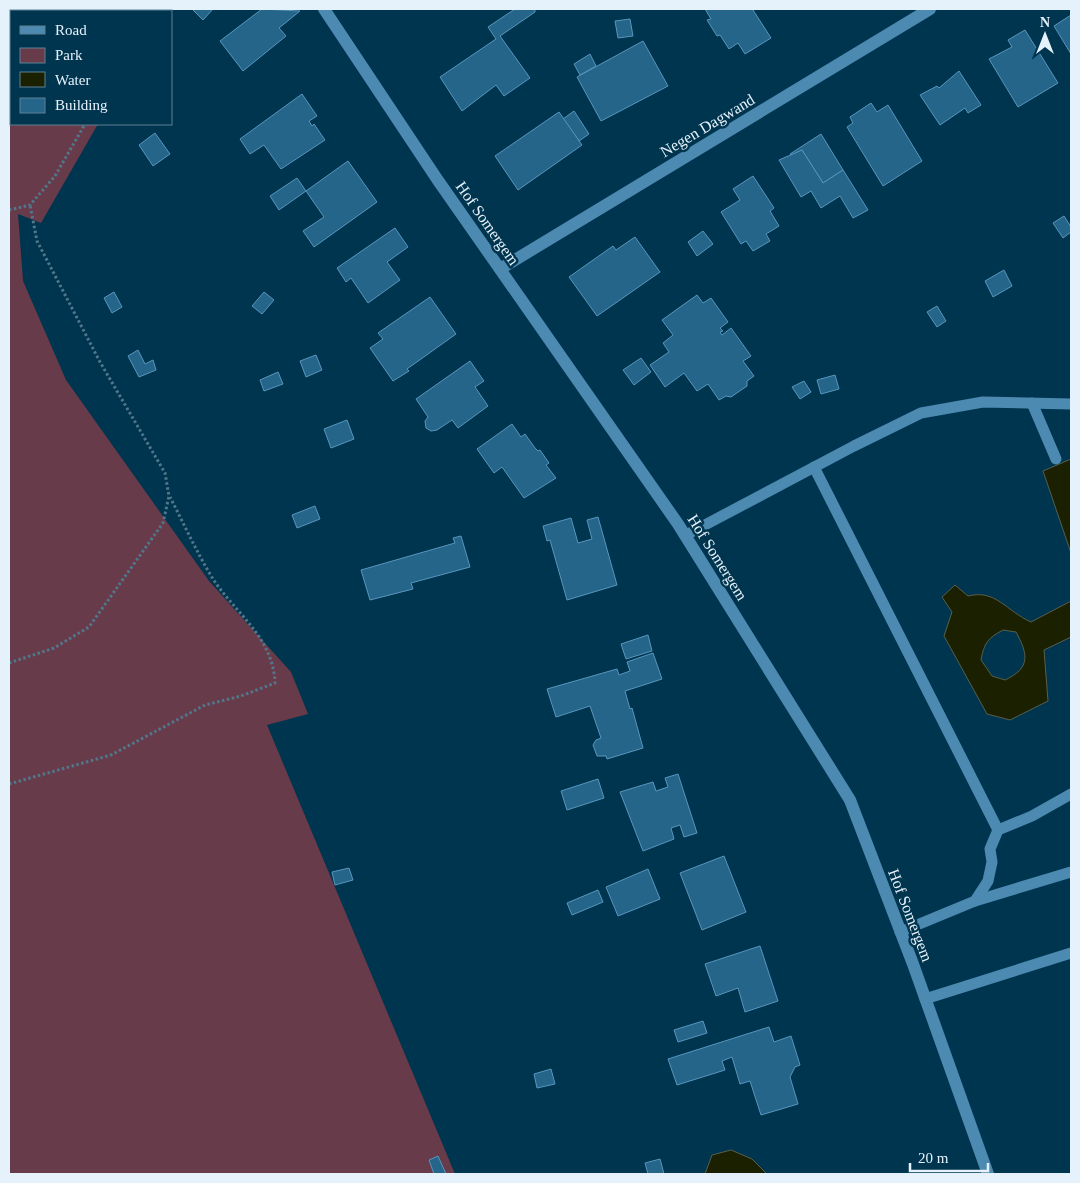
<svg xmlns="http://www.w3.org/2000/svg" width="1080" height="1183" font-family="'Times New Roman',serif">
<style>
.green{fill:#683b4b}
.water{fill:#1b2000;stroke:#585f4b;fill-rule:evenodd}
.building{fill:#25658a;stroke:#5896bd}
.lines{fill:none;stroke-linecap:round;stroke-linejoin:round}
.path{stroke:#51778b;stroke-width:3;stroke-dasharray:2.5 2.5;stroke-linecap:butt}
.service{stroke:#4c8ab1;stroke-width:11}
.minor{stroke:#4c8ab1;stroke-width:12}
.labels{text-anchor:middle;stroke-width:5;stroke-linejoin:round;paint-order:stroke}
.street-label{font-size:16px;fill:#e6f2fb;stroke:#00354f}
</style>
<rect width="100%" height="100%" fill="#00354f"/>
<polygon class="green" points="9,9 165,9 163,11 11,11 11,124 98,124 41,223 18,214 23,281 66,380 209,581 291,672 308,714 267,725 455,1174 9,1174"/>
<g class="water">
<polygon points="1071,459 1071,553 1043,471"/>
<path d="M 955,585 L 968,596 C 996,589 1006,611 1031,622 L 1071,601 L 1071,637 L 1044,650 L 1048,701 L 1010,720 L 987,714 L 944,636 L 952,612 L 942,597 ZM 1003,630 L 1016,632 C 1028,654 1031,668 1005,680 L 992,676 L 981,660 C 984,643 988,638 1003,630 Z"/>
<polygon points="731,1150 752,1159 767,1174 705,1174 712,1155"/>
</g>
<g class="building">
<polygon points="192,9 213,9 203,20"/>
<polygon points="262,9 300,11 279,28 286,36 243,71 220,41"/>
<polygon points="515,9 535,9 535,12 500,36 530,78 504,96 496,85 462,111 440,77 496,39 488,27"/>
<polygon points="705,9 755,9 753,10 771,38 745,54 738,43 729,49 720,35 717,36 707,20 711,19"/>
<polygon points="1071,15 1071,54 1054,26"/>
<polygon points="630,19 633,36 618,38 615,21"/>
<polygon points="1025,30 1058,83 1018,107 989,59 1012,47 1008,40"/>
<polygon points="643,41 668,86 601,121 577,77"/>
<polygon points="590,54 596,66 580,75 574,64"/>
<polygon points="959,71 981,105 968,113 965,108 940,125 920,95 937,86 939,88"/>
<polygon points="302,94 317,116 309,121 312,126 314,124 325,140 281,169 264,145 250,154 240,139"/>
<polygon points="871,103 877,112 888,105 922,161 883,186 847,127 853,123 850,117"/>
<polygon points="574,111 589,134 579,141 563,119"/>
<polygon points="559,112 582,145 518,190 495,156"/>
<polygon points="155,133 170,154 153,166 139,145"/>
<polygon points="821,134 843,170 823,183 802,150 792,156 790,154"/>
<polygon points="802,150 823,183 843,170 868,210 853,218 840,196 821,208 811,191 801,197 779,160"/>
<polygon points="348,161 377,202 314,247 303,231 324,217 306,191"/>
<polygon points="753,176 774,208 770,211 779,226 766,234 770,241 753,251 746,241 741,244 721,212 740,200 733,189"/>
<polygon points="297,178 306,191 279,210 270,196"/>
<polygon points="1064,216 1071,227 1071,232 1063,238 1053,223"/>
<polygon points="395,228 408,247 387,262 400,280 368,303 351,278 346,282 337,268"/>
<polygon points="703,231 713,244 697,256 688,242"/>
<polygon points="635,237 660,272 597,316 569,277 613,246 616,250"/>
<polygon points="1004,270 1012,286 993,297 985,281"/>
<polygon points="114,292 122,307 112,313 104,298"/>
<polygon points="264,292 274,300 262,314 252,306"/>
<polygon points="697,295 703,303 711,298 728,322 720,328 723,331 720,332 722,335 731,328 751,356 743,361 754,376 747,381 747,386 731,397 726,396 719,400 708,384 697,391 684,373 665,387 650,365 669,352 663,343 673,335 662,320"/>
<polygon points="430,297 456,334 407,369 409,371 393,381 370,348 383,339 378,333"/>
<polygon points="937,306 946,321 937,327 927,312"/>
<polygon points="138,350 145,364 153,360 156,370 139,377 128,356"/>
<polygon points="316,355 322,370 306,377 300,361"/>
<polygon points="641,358 651,372 634,385 623,370"/>
<polygon points="470,361 484,381 475,387 488,406 458,428 452,420 437,430 431,431 426,428 425,421 428,417 416,399"/>
<polygon points="278,372 283,384 264,391 260,380"/>
<polygon points="835,375 839,389 821,394 817,380"/>
<polygon points="804,381 811,392 800,399 792,387"/>
<polygon points="347,420 354,439 331,448 324,429"/>
<polygon points="512,424 521,437 525,434 535,448 538,451 540,450 549,463 546,465 556,478 524,498 502,467 494,473 477,449"/>
<polygon points="315,506 320,519 297,528 292,515"/>
<polygon points="598,517 617,585 567,600 550,540 547,541 543,526 571,518 578,543 592,539 587,520"/>
<polygon points="461,536 470,567 411,583 413,589 370,600 361,570 455,543 453,538"/>
<polygon points="648,635 652,651 626,659 621,644"/>
<polygon points="653,653 662,679 625,691 630,709 632,708 643,748 607,759 606,756 597,756 593,745 596,740 601,738 590,706 556,717 547,689 617,669 619,675 630,671 627,662"/>
<polygon points="678,774 697,833 684,837 680,825 671,828 674,839 643,851 620,792 653,782 656,791 668,787 665,778"/>
<polygon points="598,779 604,798 567,810 561,791"/>
<polygon points="724,856 746,912 702,930 680,873"/>
<polygon points="349,868 353,880 335,885 332,872"/>
<polygon points="648,869 660,899 618,916 606,887"/>
<polygon points="598,890 603,902 572,915 567,903"/>
<polygon points="760,946 778,1001 745,1012 738,988 716,996 705,964"/>
<polygon points="703,1021 707,1033 678,1042 674,1030"/>
<polygon points="769,1027 774,1042 791,1036 800,1065 795,1067 790,1077 798,1104 761,1115 750,1081 740,1084 732,1057 722,1061 725,1070 677,1085 668,1059"/>
<polygon points="551,1069 555,1084 537,1088 534,1074"/>
<polygon points="438,1156 446,1174 434,1174 429,1160"/>
<polygon points="660,1159 664,1174 648,1174 645,1163"/>
</g>
<g class="lines">
<g class="path">
<polyline points="148,11 149,9"/>
<polyline points="9,210 30,205 55,176 85,124"/>
<polyline points="9,663 54,648 89,627 163,523 169,496 165,473 100,362 37,241 30,205"/>
<path d="M 9,784 L 111,755 L 205,705 L 241,696 L 275,683 C 273,637 236,614 213,579 C 197,553 184,524 170,497"/>
</g>
<g class="service">
<polyline points="1032,403 1056,459"/>
<polyline points="814,467 998,830"/>
<polyline points="686,535 854,446 921,413 983,402 1071,404"/>
<polyline points="975,901 1071,872"/>
<polyline points="900,932 975,901 988,881 992,862 990,849 998,830 1032,816 1071,794"/>
<polyline points="925,999 1071,953"/>
</g>
<g class="minor">
<polyline points="324,9 437,179 678,524 850,800 913,964 988,1174"/>
<polyline points="500,269 930,9"/>
</g>
</g>
<g class="labels">
<g class="street-label">
<text transform="translate(707 125) rotate(-31)" y="6">Negen Dagwand</text>
<text transform="translate(488 223) rotate(55)" y="6">Hof Somergem</text>
<text transform="translate(718 557) rotate(58)" y="6">Hof Somergem</text>
<text transform="translate(911 915) rotate(69)" y="6">Hof Somergem</text>
</g>
</g>
<rect width="1080" height="1183" fill="none" stroke="#e6f2fb" stroke-width="20"/>
<rect x="10" y="10" width="162" height="115" fill="#00354f" stroke="#5c8194"/>
<rect x="20" y="26" width="25" height="8" fill="#4c8ab1" stroke="#5c8194"/>
<text x="55" y="35" font-size="15" fill="#e6f2fb">Road</text>
<rect x="20" y="48" width="25" height="15" fill="#683b4b" stroke="#5c8194"/>
<text x="55" y="60" font-size="15" fill="#e6f2fb">Park</text>
<rect x="20" y="72" width="25" height="15" fill="#1b2000" stroke="#5c8194"/>
<text x="55" y="85" font-size="15" fill="#e6f2fb">Water</text>
<rect x="20" y="98" width="25" height="15" fill="#25658a" stroke="#5c8194"/>
<text x="55" y="110" font-size="15" fill="#e6f2fb">Building</text>
<g transform="translate(1045 35)" stroke="#00354f" stroke-width="4" paint-order="stroke">
<path d="M0-4L9 19L0 12L-9 19Z" fill="#e6f2fb"/>
<text y="-8" font-size="14" font-weight="bold" text-anchor="middle" fill="#e6f2fb">N</text>
</g>
<path d="M910 1163v8h78v-8" fill="none" stroke="#e6f2fb" stroke-width="2.5"/>
<text x="918" y="1163" font-size="15" fill="#e6f2fb" stroke="#00354f" stroke-width="4" paint-order="stroke">20 m</text>
</svg>
